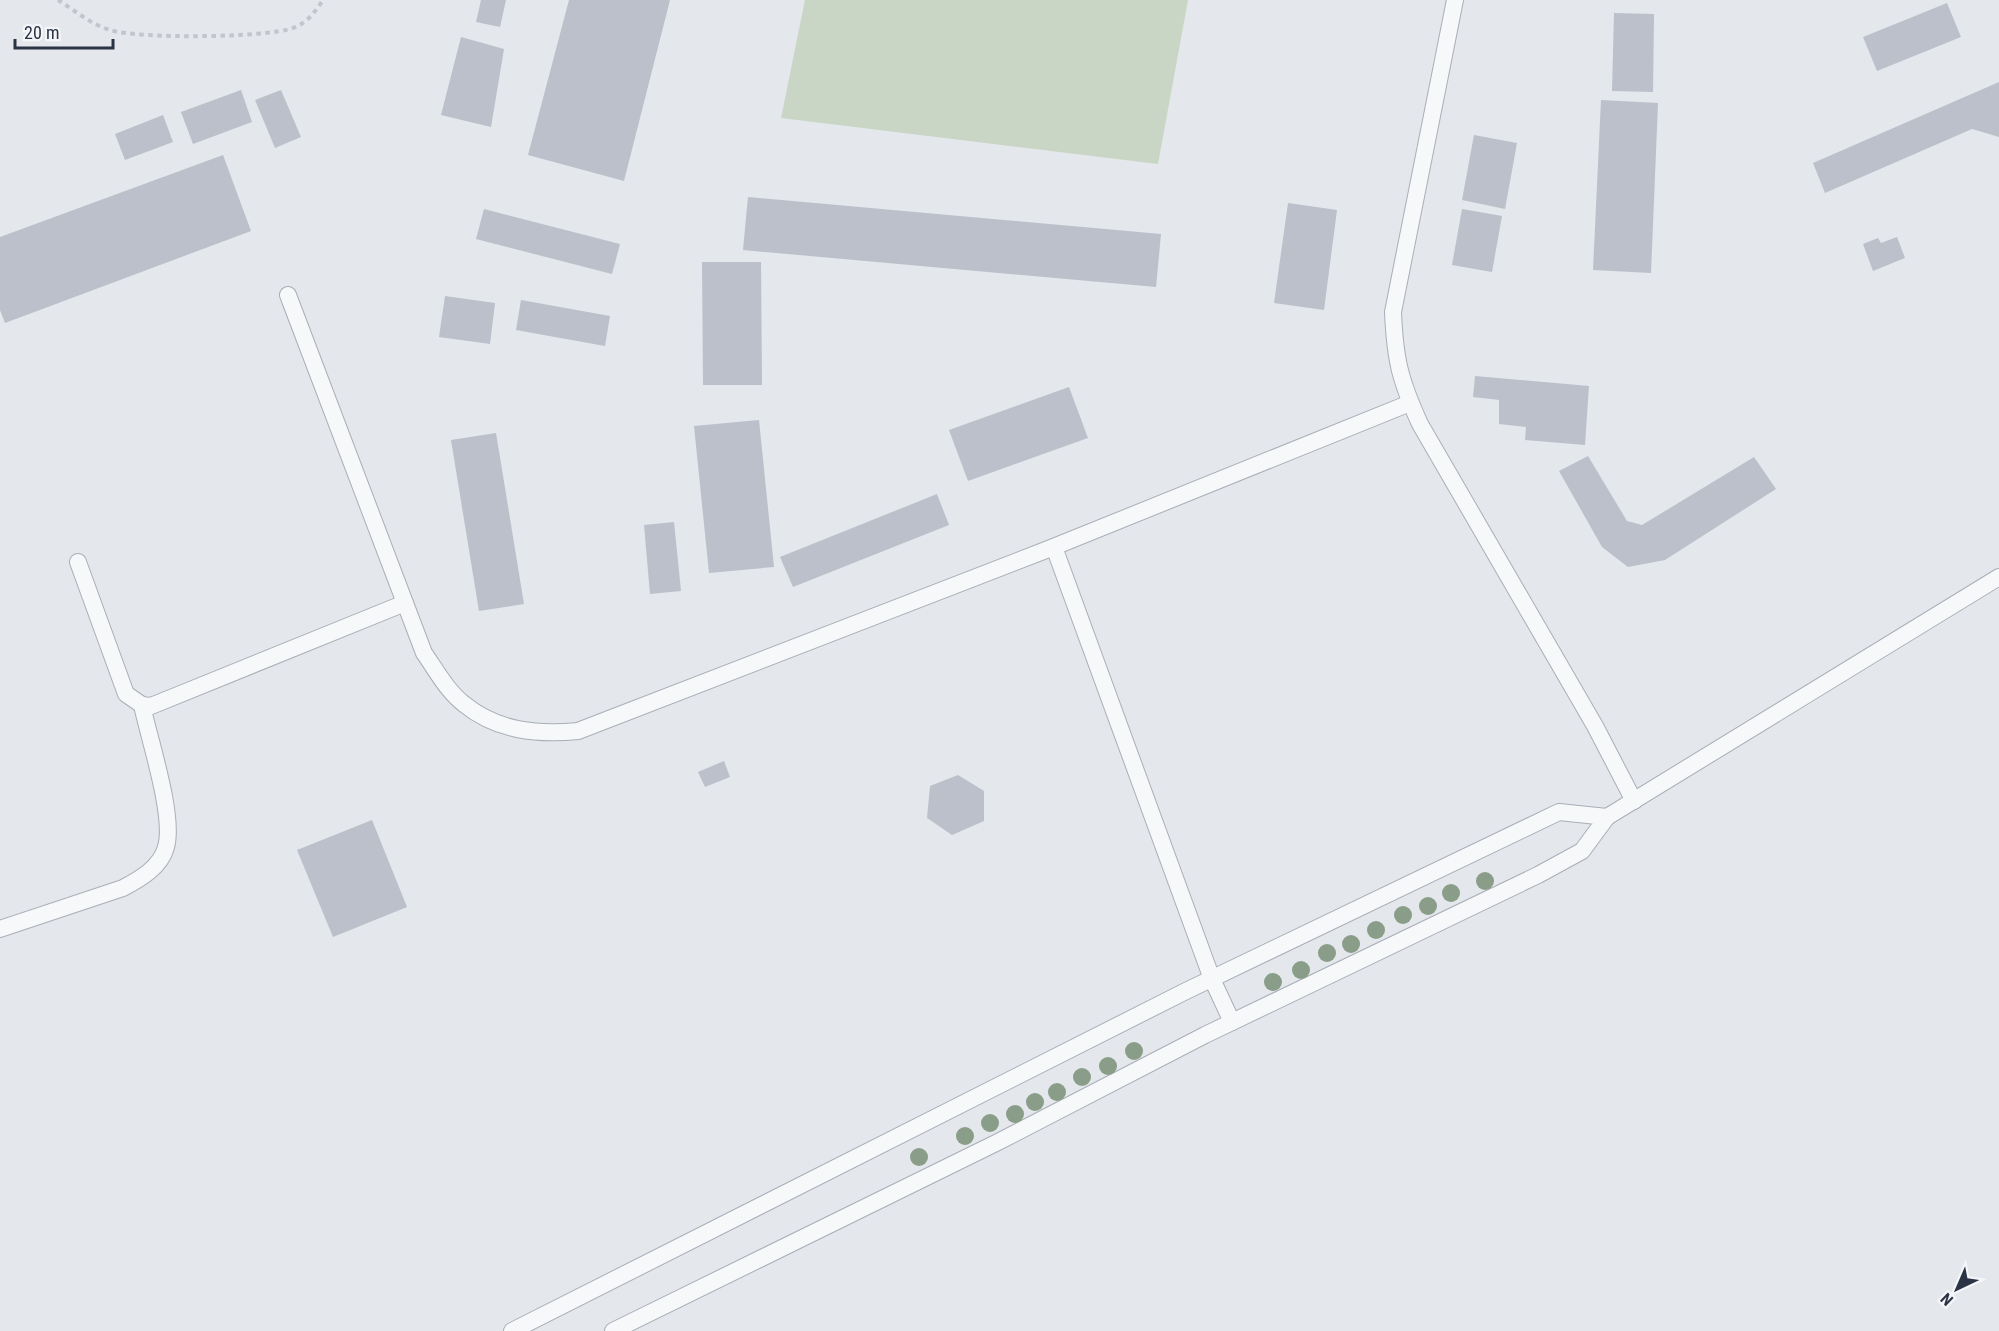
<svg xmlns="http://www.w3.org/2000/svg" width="1999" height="1331" font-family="'Roboto Condensed',sans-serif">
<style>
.green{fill:#c9d6c5}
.building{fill:#bbc0ca}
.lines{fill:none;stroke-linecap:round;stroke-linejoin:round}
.lane-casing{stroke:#a9aeb7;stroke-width:18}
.path{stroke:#c2c5cb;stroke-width:4;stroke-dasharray:4.5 4.5;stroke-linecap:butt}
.lane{stroke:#f7f8fa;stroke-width:16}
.tree{fill:#899d89}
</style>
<rect width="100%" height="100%" fill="#e4e7ec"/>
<polygon class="green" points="805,0 1188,0 1158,164 781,118"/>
<g class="building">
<polygon points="481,0 506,0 500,27 476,22"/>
<polygon points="569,0 670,0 624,181 528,155"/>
<polygon points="1947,3 1961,37 1877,71 1863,37"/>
<polygon points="1614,13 1654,14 1653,92 1612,91"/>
<polygon points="461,37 504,49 491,127 441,115"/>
<polygon points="1999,82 1999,137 1972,129 1825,193 1813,163"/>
<polygon points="241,90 252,122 193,144 181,112"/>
<polygon points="281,90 301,137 275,148 255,100"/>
<polygon points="1601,100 1658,103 1651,273 1593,270"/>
<polygon points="163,115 173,142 125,160 115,134"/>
<polygon points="1474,135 1517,143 1505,209 1462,200"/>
<polygon points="223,155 251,231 5,323 0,310 0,237"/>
<polygon points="748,197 1161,234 1156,287 743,250"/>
<polygon points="1288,203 1337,210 1324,310 1274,303"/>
<polygon points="484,209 620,244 612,274 476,239"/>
<polygon points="1462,209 1502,216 1492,272 1452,265"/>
<polygon points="1897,237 1905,258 1873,271 1863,244 1878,238 1881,243"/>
<polygon points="702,262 761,262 762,385 703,385"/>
<polygon points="445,296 495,303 490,344 439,337"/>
<polygon points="521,300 610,316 605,346 516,330"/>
<polygon points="1475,376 1589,386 1585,445 1525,440 1526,427 1499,424 1499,400 1473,397"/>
<polygon points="1069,387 1088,438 968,481 949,430"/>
<polygon points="759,420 774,567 709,573 694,426"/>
<polygon points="496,433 524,604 479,611 451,440"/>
<polygon points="1588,456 1627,521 1642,525 1754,457 1776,489 1665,560 1628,567 1602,547 1559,471"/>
<polygon points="937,494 949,525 793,587 780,557"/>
<polygon points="674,522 681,591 650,594 644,525"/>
<polygon points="724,761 730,777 705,787 698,772"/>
<polygon points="958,775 984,791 984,821 952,835 927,818 930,786"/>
<polygon points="372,820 407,907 333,937 297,850"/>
</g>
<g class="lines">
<g class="lane-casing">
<g id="lane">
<path d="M 1455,0 L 1393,312 C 1395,360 1400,380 1420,424 L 1595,726 L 1634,801"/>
<path d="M 288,295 L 424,653 C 436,670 447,691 464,704 C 497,731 537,735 578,731 L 1046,550 L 1410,403"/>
<polyline points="1054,547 1212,979 1232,1022"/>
<polyline points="78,562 126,694 142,705 151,706 405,603"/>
<polyline points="1607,817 1999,577"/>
<path d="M 0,929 L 123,888 C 140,879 161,867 166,847 C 175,816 149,739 142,705"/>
<polyline points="512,1331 1186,991 1559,812 1607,817 1582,851 1538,875 1205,1035 996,1143 613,1331"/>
</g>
</g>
<path class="path" d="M 58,0 C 74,10 92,25 110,30 C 138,39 266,38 293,28 C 307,23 315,12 323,0"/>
<use href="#lane" class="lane"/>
</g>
<g class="tree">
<circle cx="1485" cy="881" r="9"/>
<circle cx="1451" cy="893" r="9"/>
<circle cx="1428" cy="906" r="9"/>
<circle cx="1403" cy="915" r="9"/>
<circle cx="1376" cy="930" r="9"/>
<circle cx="1351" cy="944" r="9"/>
<circle cx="1327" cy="953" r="9"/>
<circle cx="1301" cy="970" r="9"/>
<circle cx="1273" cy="982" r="9"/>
<circle cx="1134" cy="1051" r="9"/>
<circle cx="1108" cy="1066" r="9"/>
<circle cx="1082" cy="1077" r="9"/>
<circle cx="1057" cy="1092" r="9"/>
<circle cx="1035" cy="1102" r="9"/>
<circle cx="1015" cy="1114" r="9"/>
<circle cx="990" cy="1123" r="9"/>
<circle cx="965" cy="1136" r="9"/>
<circle cx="919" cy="1157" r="9"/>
</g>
<g transform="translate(1957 1289) rotate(224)" stroke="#f4f6f9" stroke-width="4.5" paint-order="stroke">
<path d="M0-4.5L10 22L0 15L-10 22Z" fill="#2b3445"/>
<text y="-9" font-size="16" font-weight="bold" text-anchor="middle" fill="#2b3445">N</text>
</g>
<path d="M15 39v9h98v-9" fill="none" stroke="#2b3445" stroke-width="3"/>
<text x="24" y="39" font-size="18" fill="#2b3445" stroke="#f4f6f9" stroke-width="4.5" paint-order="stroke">20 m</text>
</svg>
